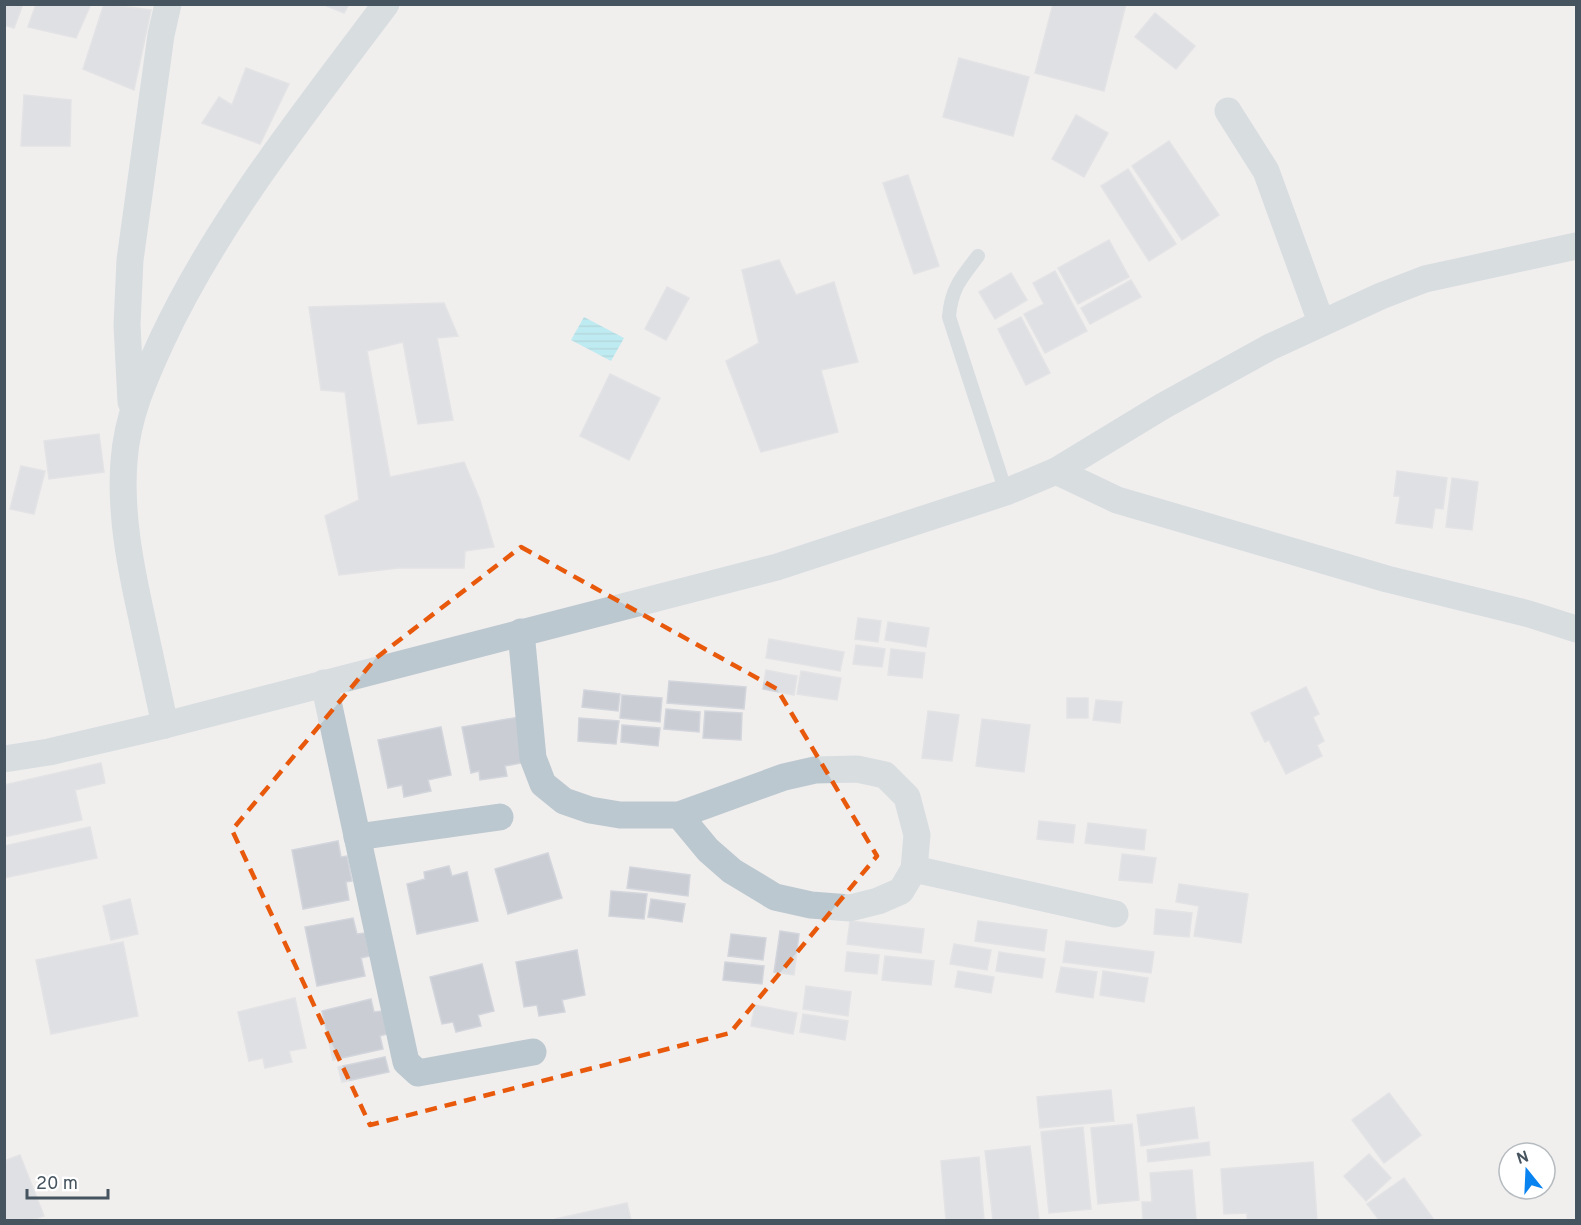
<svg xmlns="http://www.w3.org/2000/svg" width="1581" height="1225" font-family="Overpass,sans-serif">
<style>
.water{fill:url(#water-rules)}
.building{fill:#caced4;stroke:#d2d5db;stroke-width:1.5}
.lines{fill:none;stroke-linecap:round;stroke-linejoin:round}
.lane{stroke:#bbc8cf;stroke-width:14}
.street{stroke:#bbc8cf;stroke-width:27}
.marked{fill:none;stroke:#e8590c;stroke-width:4.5;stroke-dasharray:12 8;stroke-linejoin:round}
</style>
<defs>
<pattern id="water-rules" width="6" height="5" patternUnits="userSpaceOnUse" patternTransform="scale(1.5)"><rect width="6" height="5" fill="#82e6f3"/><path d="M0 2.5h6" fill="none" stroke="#6cbdc8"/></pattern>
</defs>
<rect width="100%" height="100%" fill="#f1eeee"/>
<polygon class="water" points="584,317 624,338 611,361 571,340"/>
<g class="building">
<polygon points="4,4 23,4 14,28 4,25"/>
<polygon points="36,4 91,4 76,38 28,27"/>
<polygon points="104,4 151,10 134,90 83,69"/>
<polygon points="322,4 349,4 344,13"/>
<polygon points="1053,4 1126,4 1104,91 1035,73"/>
<polygon points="1155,13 1195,46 1176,69 1135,37"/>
<polygon points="959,58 1029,77 1013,136 943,117"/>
<polygon points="246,68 289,84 260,144 202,123 219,97 232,105"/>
<polygon points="24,95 71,100 70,146 21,146"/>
<polygon points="1076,115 1108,133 1084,177 1052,159"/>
<polygon points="1169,141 1219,215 1182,240 1132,166"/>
<polygon points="1128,169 1176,244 1149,261 1101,186"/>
<polygon points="908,175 939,266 914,274 883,183"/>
<polygon points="1109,240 1129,277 1078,304 1058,268"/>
<polygon points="779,260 796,295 834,282 858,362 821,370 838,432 761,452 726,361 759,343 742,270"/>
<polygon points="1055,271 1087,331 1045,353 1024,314 1044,304 1033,283"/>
<polygon points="1011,273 1027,300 995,319 979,292"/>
<polygon points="1131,280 1141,297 1090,324 1081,308"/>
<polygon points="667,287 689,298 666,340 645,329"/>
<polygon points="444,303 458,336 437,338 453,420 418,424 403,342 367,351 390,477 464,462 480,500 494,547 465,551 464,568 399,568 339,575 325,516 359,500 345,392 321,390 309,307"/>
<polygon points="1021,317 1050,373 1026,385 998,329"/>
<polygon points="610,374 660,398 629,460 580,436"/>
<polygon points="99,434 104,472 49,479 44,441"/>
<polygon points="21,466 45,471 34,514 10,509"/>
<polygon points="1397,471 1447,478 1443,509 1435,508 1432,528 1396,523 1400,496 1394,496"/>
<polygon points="1452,478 1478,482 1472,530 1446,527"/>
<polygon points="858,618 881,621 878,642 855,639"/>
<polygon points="888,622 929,628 926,647 885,640"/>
<polygon points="769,639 844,652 840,671 766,658"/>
<polygon points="856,645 885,649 882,667 853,664"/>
<polygon points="891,649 925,653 922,678 888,675"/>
<polygon points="766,670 797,676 794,695 763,689"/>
<polygon points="801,671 841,678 837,700 797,694"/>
<polygon points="669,681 746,687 744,709 667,703"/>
<polygon points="1306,687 1319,714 1313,717 1324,741 1317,745 1322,756 1286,774 1269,740 1265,742 1251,713"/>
<polygon points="584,690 620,694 618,711 582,707"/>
<polygon points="622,695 662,698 660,722 620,718"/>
<rect x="1067" y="698" width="21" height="20"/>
<polygon points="1096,700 1122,702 1120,723 1093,720"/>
<polygon points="666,709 700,712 699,732 664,729"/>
<polygon points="705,711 742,713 741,740 703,738"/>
<polygon points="928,711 959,715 952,761 922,758"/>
<polygon points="519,717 527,762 505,766 507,776 480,780 479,771 471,773 462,727"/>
<polygon points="579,718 619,721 616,744 578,741"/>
<polygon points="982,719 1030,725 1024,772 976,766"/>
<polygon points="622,725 660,728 658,746 621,742"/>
<polygon points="441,727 451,775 428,780 431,791 404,797 402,785 388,788 378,740"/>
<polygon points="101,763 105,783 75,790 82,820 4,837 4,785"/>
<polygon points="1039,821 1075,825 1073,843 1037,839"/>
<polygon points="1088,823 1146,830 1144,850 1085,843"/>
<polygon points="90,827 97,858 4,878 4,846"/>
<polygon points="338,841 341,857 347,856 352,881 346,882 349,900 303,909 292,850"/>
<polygon points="548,853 562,898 508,914 495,869"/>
<polygon points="1122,854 1156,858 1152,883 1119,880"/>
<polygon points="449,866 452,876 467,872 478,921 417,934 407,884 425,879 424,872"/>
<polygon points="630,867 690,875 688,896 627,888"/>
<polygon points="1179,884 1248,894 1241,943 1194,936 1199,906 1176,902"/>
<polygon points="611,891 647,894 644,919 609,916"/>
<polygon points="130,899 138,934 111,940 103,906"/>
<polygon points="651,899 685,904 682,922 648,917"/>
<polygon points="1156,909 1192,913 1189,937 1154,934"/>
<polygon points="353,918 357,934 365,933 370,956 361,958 365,976 317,986 305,927"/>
<polygon points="850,921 924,929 921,953 847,944"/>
<polygon points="978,921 1047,930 1044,951 975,941"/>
<polygon points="780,931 799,934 794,975 774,972"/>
<polygon points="731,934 766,938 763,960 728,956"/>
<polygon points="1066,941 1154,952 1151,973 1063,962"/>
<polygon points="123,942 138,1016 51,1034 36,960"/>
<polygon points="954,944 991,950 987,970 950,964"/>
<polygon points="577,950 585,995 562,1000 565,1012 539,1016 537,1005 524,1007 516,962"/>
<polygon points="847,952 879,955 877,974 845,971"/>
<polygon points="999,952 1045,959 1042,978 996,971"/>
<polygon points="885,956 934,961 931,985 882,980"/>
<polygon points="725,962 764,966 762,984 723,980"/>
<polygon points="482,964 494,1011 478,1015 481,1026 456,1032 453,1022 442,1024 430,977"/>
<polygon points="1061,967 1097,972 1093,998 1056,992"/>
<polygon points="958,971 994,977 991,993 955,987"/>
<polygon points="1103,971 1148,978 1144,1002 1100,995"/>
<polygon points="806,986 851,992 848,1016 803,1009"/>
<polygon points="295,998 306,1048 289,1051 292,1062 265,1068 263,1058 249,1061 238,1012"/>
<polygon points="371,999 374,1012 382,1011 387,1034 380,1036 383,1049 333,1060 322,1011"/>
<polygon points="755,1005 797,1013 793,1034 751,1026"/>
<polygon points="803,1014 848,1021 845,1040 800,1032"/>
<polygon points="385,1057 389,1072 342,1082 338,1067"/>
<polygon points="1111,1090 1114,1121 1040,1128 1037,1097"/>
<polygon points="1389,1093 1421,1135 1384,1163 1352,1120"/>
<polygon points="1194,1107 1198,1138 1141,1146 1137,1115"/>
<polygon points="1132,1124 1139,1200 1098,1204 1091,1128"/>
<polygon points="1083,1127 1091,1209 1049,1213 1041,1132"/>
<polygon points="1209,1142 1210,1155 1148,1162 1147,1150"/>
<polygon points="1030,1146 1039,1220 993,1220 985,1151"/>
<polygon points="1369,1154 1391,1178 1366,1201 1344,1176"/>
<polygon points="20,1155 44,1216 31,1220 4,1220 4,1161"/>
<polygon points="979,1157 984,1220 946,1220 941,1161"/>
<polygon points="1313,1162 1317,1220 1247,1220 1247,1213 1224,1214 1221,1169"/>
<polygon points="1192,1170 1196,1219 1143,1220 1142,1202 1152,1202 1150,1173"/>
<polygon points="1404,1178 1434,1220 1379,1220 1367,1204"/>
<polygon points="627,1203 631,1220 555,1220 555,1219"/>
</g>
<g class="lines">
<path class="lane" d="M 978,256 C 961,278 951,289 949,317 L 1006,492"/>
<g class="street">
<polyline points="1228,111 1266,171 1321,322"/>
<polyline points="131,402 127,325 130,260 161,35 168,4"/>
<polyline points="1056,471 1117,500 1387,579 1529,614 1576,629"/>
<polyline points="521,632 533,758 543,784 564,801 590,810 620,815 679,815 784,777 815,770 857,769 885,775 907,797 917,835 914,869 901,891 878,901 850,908 811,905 775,897 732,871 708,850 679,815"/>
<polyline points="324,683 406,1062 418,1073 533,1052"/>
<path d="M 165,725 C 157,688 149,651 141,614 C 130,564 120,512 124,461 C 127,417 144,379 162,340 C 218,220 306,111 386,4"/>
<polyline points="4,759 49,752 165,725 777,567 1006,492 1056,471 1163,406 1270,347 1381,296 1425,279 1576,246"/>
<polyline points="357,837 500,817"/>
<polyline points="914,869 1115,914"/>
</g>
</g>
<path d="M0 0H1581V1225H0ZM 521,547 L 777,689 L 877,856 L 730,1033 L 370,1125 L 232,830 L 376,658 Z" fill="#f1eeee" fill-opacity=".55" fill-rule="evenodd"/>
<path class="marked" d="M 521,547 L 777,689 L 877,856 L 730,1033 L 370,1125 L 232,830 L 376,658 Z"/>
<rect width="1581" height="1225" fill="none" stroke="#45545e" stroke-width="12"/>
<g transform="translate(1527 1171) rotate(342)"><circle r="28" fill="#ffffff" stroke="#b5bbbf" stroke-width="1.5"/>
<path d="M0-4.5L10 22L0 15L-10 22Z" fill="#0983f0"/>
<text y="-9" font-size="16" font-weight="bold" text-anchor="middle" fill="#45545e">N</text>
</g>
<path d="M27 1189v9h81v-9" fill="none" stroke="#45545e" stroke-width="3"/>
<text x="36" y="1189" font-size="18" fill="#45545e" stroke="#ffffff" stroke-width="4.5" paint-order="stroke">20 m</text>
</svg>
